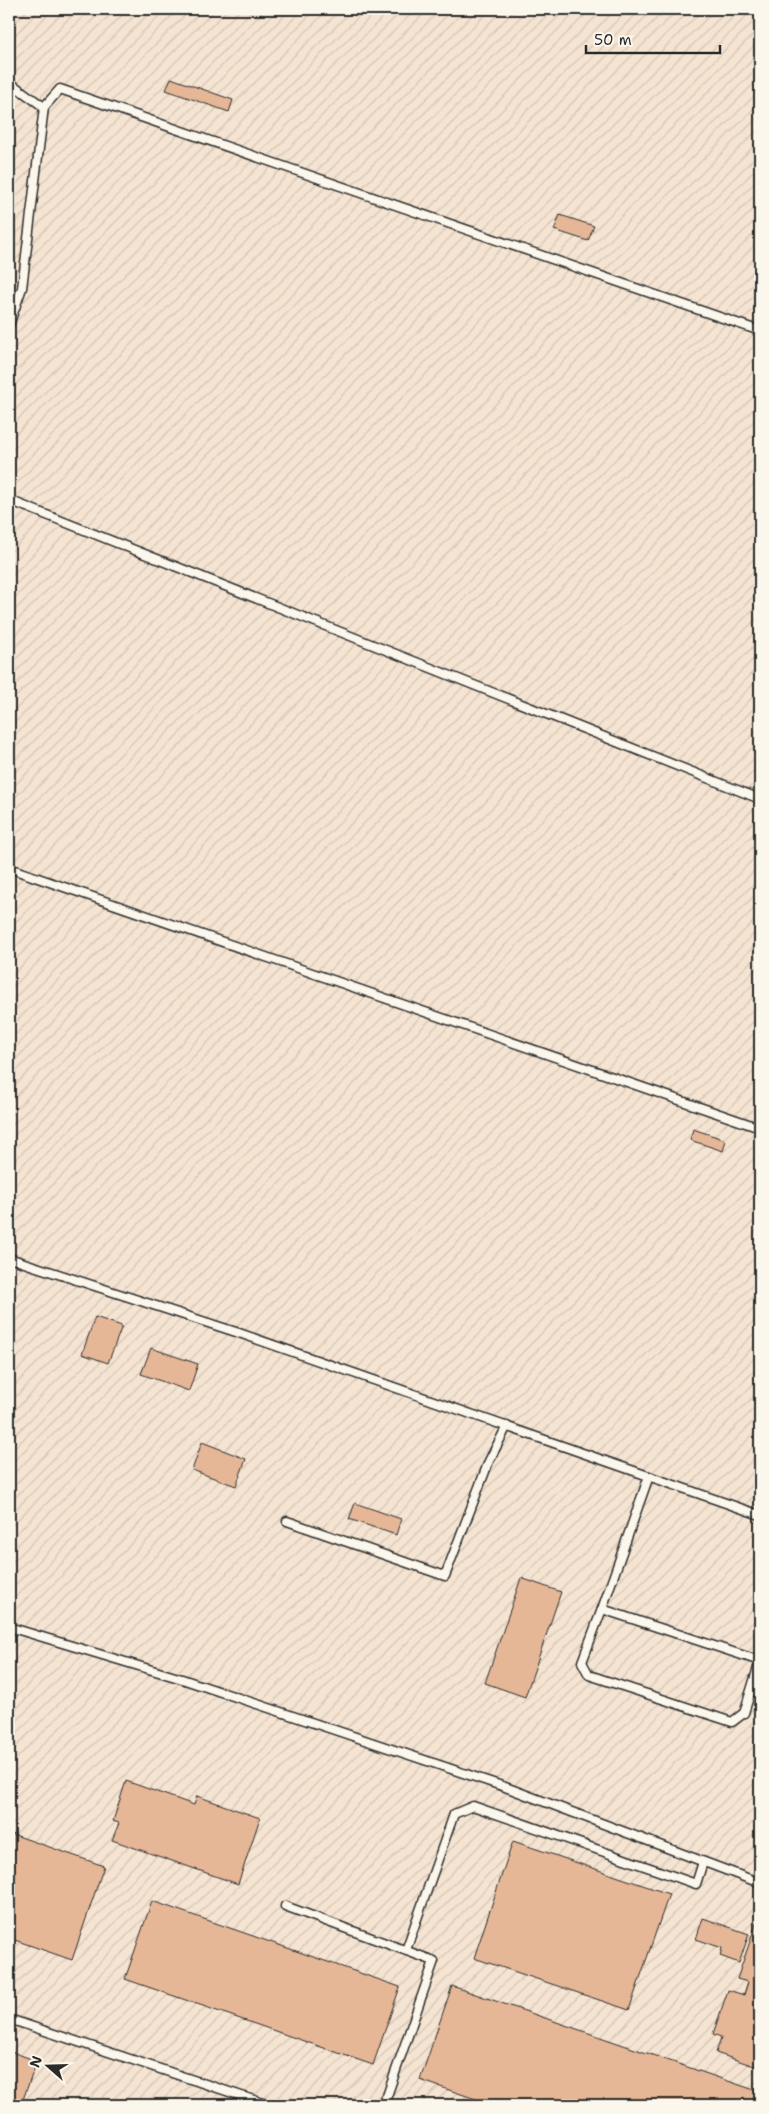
<svg xmlns="http://www.w3.org/2000/svg" width="769" height="2114" font-family="'Shantell Sans',sans-serif">
<style>
.industrial{fill:url(#industrial-furrows)}
.building{fill:#e6b797;stroke:#2b2b2b}
.lines{fill:none;stroke-linecap:round;stroke-linejoin:round}
.service-casing{stroke:#2b2b2b;stroke-width:11}
.service{stroke:#fbf7ec;stroke-width:8}
</style>
<defs>
<pattern id="industrial-furrows" width="10" height="10" patternUnits="userSpaceOnUse" patternTransform="scale(1.25)"><rect width="10" height="10" fill="#f5e4d2"/><path d="M-1 1l2-2M0 10L10 0M9 11l2-2" fill="none" stroke="#d2c4b4"/></pattern>
</defs>
<rect width="100%" height="100%" fill="#fbf7ec"/>
<filter id="ink" filterUnits="userSpaceOnUse"><feTurbulence type="fractalNoise" baseFrequency=".02" numOctaves="2"/><feDisplacementMap in="SourceGraphic" scale="10" xChannelSelector="R" yChannelSelector="G"/><feConvolveMatrix kernelMatrix="1 2 1 2 8 2 1 2 1" color-interpolation-filters="sRGB"/></filter>
<g filter="url(#ink)">
<rect class="industrial" x="9" y="9" width="751" height="2096"/>
<g class="building">
<polygon points="171,78 233,100 229,112 166,90"/>
<polygon points="560,215 594,226 588,241 554,230"/>
<polygon points="693,1129 726,1140 723,1151 690,1140"/>
<polygon points="95,1317 122,1326 108,1363 82,1354"/>
<polygon points="151,1348 198,1364 189,1391 141,1374"/>
<polygon points="202,1442 246,1459 236,1486 192,1470"/>
<polygon points="355,1503 401,1519 396,1535 349,1519"/>
<polygon points="521,1578 561,1592 525,1697 485,1683"/>
<polygon points="126,1781 194,1805 197,1796 260,1818 238,1884 112,1840 119,1823 113,1821"/>
<polygon points="9,1833 104,1866 72,1960 9,1938"/>
<polygon points="513,1841 669,1894 629,2010 474,1958"/>
<polygon points="152,1901 400,1987 373,2065 125,1979"/>
<polygon points="703,1918 749,1934 739,1963 720,1956 722,1948 696,1939"/>
<polygon points="757,1921 760,1922 760,2068 716,2053 721,2037 713,2034 728,1990 744,1995 748,1982 737,1979"/>
<polygon points="452,1986 760,2092 760,2105 493,2105 420,2080"/>
<polygon points="9,2051 37,2061 21,2105 9,2105"/>
</g>
<g class="lines">
<g class="service-casing">
<g id="service">
<polyline points="9,82 44,107"/>
<polyline points="9,325 22,288 44,107 60,89 760,331"/>
<polyline points="9,500 760,799"/>
<polyline points="9,868 760,1128"/>
<polyline points="9,1258 239,1333 760,1515"/>
<polyline points="649,1476 602,1609 760,1661"/>
<polyline points="287,1521 445,1576 489,1461 507,1426"/>
<polyline points="602,1609 582,1662 589,1675 732,1722 744,1713 760,1661"/>
<polyline points="9,1627 182,1679 508,1788 760,1883"/>
<polyline points="285,1906 434,1961 387,2096 380,2105"/>
<polyline points="406,1950 454,1814 473,1806 696,1884 703,1862"/>
<polyline points="9,2019 269,2105"/>
</g>
</g>
<use href="#service" class="service"/>
</g>
</g>
<rect width="769" height="2114" fill="none" stroke="#fbf7ec" stroke-width="30"/>
<rect x="15" y="15" width="739" height="2084" fill="none" stroke="#2b2b2b" stroke-width="2" filter="url(#ink)"/>
<g transform="translate(48 2066) rotate(290)" stroke="#fbf7ec" stroke-width="4" paint-order="stroke">
<path d="M0-4L9 19L0 12L-9 19Z" fill="#2b2b2b"/>
<text y="-8" font-size="14" font-weight="bold" text-anchor="middle" fill="#2b2b2b">N</text>
</g>
<path d="M586 45v8h134v-8" fill="none" stroke="#2b2b2b" stroke-width="2.5"/>
<text x="594" y="45" font-size="15" fill="#2b2b2b" stroke="#fbf7ec" stroke-width="4" paint-order="stroke">50 m</text>
</svg>
